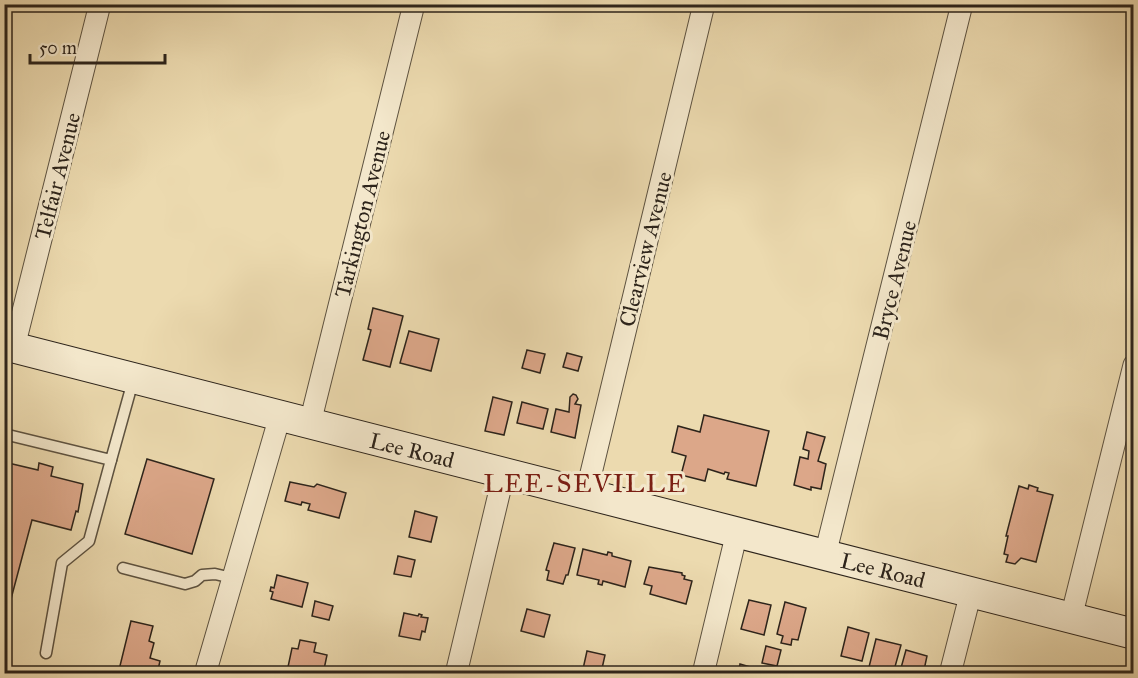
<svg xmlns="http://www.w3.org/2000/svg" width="1138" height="678" font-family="'IM FELL Great Primer',serif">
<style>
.building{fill:#dca789;stroke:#2d241b;stroke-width:1.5}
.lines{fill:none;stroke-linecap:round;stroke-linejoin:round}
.lane-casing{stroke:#5d5240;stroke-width:13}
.street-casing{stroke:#5d5240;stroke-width:23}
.secondary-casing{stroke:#2d241b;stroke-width:32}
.lane{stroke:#f3e7cb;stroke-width:10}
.street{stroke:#f3e7cb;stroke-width:21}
.secondary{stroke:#f3e7cb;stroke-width:30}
.labels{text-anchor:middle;stroke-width:6;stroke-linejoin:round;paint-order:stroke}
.street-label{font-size:22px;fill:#2d241b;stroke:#f3e7cb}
.quarter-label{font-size:26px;letter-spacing:1.5px;fill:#7a1f14;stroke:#f3e7cb}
</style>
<rect width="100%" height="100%" fill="#ecdaaf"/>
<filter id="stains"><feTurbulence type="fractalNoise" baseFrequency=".00333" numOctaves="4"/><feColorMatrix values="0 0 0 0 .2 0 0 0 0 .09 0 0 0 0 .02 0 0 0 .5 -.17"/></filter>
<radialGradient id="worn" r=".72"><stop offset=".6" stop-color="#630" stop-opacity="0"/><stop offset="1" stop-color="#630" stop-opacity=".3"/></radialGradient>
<g class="building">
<polygon points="373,308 403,316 390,367 363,360 371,330 368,329"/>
<polygon points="409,331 439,339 431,371 400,363"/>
<polygon points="527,350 545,354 540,373 522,368"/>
<polygon points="567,353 582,357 578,371 563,367"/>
<polygon points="573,394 576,395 578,399 575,404 581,405 575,438 551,432 556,409 569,412 570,397"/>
<polygon points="493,397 512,402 504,435 485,431"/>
<polygon points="522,402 548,409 543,429 517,423"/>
<polygon points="704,415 769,431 756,486 727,479 729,473 725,472 724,474 708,469 705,481 681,475 686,456 672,452 678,426 700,432"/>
<polygon points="807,432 825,437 818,461 826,464 821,489 811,487 811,490 794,485 800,457 808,459 809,451 803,449"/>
<polygon points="147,459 214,479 192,554 125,534"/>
<polygon points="4,462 38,470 39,463 53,467 51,476 83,484 78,512 76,511 71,530 32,520 7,614 4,613"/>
<polygon points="290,482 314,487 317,484 346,493 339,518 308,510 310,504 302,502 301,505 285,501"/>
<polygon points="1029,485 1038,488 1037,491 1053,495 1036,562 1021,558 1015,564 1006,562 1008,555 1004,554 1008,536 1006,536 1019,486 1028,489"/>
<polygon points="415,511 437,517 431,542 409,537"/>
<polygon points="554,543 575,548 568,575 566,575 563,584 547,580 549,571 546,570"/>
<polygon points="583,549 607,555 608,552 612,553 612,556 631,561 625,587 603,581 602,585 598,584 599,580 577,575"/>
<polygon points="398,556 415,560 411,577 394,574"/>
<polygon points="649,567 682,573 682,575 685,576 684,579 692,581 686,604 650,594 652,586 644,584"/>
<polygon points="277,575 308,583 302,607 271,599 273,592 270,591 271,587 274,588"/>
<polygon points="749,600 771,605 764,635 741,629"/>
<polygon points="315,601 333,606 329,620 312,616"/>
<polygon points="785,602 806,608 798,640 792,639 791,645 781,643 783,636 777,634"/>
<polygon points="527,609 550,615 544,637 521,631"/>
<polygon points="404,613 418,616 419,614 422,615 421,617 428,618 425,632 422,631 420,640 399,636"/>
<polygon points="131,621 153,626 149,641 154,643 150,658 160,661 157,674 118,674"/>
<polygon points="848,627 869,633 862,661 841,656"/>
<polygon points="876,639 901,645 893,674 868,671"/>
<polygon points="300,640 316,643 314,652 327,655 323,674 288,667 292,648 298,649"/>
<polygon points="766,646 781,650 777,666 762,663"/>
<polygon points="906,650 927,656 924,670 926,671 925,674 900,674 899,667 901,668"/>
<polygon points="587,651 605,655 601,673 583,669"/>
<polygon points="740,664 757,669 756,674 738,674"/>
</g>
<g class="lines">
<g class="lane-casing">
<g id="lane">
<polyline points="4,434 111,460 133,381"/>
<polyline points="123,568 185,584 195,581 202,575 215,574 232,578"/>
<polyline points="46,653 62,563 89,541 111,460"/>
</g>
</g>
<g class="street-casing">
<g id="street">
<polyline points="14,347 100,4"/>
<polyline points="310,423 414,4"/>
<polyline points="586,494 704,4"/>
<polyline points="825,555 962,4"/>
<polyline points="1071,618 1134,365"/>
<polyline points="205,674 280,416"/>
<polyline points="456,674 504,473"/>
<polyline points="703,674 737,532"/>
<polyline points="950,674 971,592"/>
</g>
</g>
<g class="secondary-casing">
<polyline id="secondary" points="4,345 1134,634"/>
</g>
<use href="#lane" class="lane"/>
<use href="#street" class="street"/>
<use href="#secondary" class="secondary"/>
</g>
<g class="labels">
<g class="street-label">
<text transform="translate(57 176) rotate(-76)" y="8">Telfair Avenue</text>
<text transform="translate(362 214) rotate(-76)" y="8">Tarkington Avenue</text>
<text transform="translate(645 249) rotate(-76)" y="8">Clearview Avenue</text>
<text transform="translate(894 280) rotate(-76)" y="8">Bryce Avenue</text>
<text transform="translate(412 450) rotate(14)" y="8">Lee Road</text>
<text transform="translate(883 570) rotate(14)" y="8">Lee Road</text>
</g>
<g class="quarter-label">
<text x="585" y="492">LEE-SEVILLE</text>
</g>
</g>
<rect width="1138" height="678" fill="none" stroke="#ecdaaf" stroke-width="24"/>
<rect x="6" y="6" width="1126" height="666" fill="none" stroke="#2d241b" stroke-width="3"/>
<rect x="12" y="12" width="1114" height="654" fill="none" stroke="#2d241b" stroke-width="1.5"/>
<path d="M30 54v9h135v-9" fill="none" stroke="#2d241b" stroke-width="3"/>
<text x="39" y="54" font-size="18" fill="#2d241b" stroke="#f3e7cb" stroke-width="4.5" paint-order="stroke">50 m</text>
<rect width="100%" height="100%" filter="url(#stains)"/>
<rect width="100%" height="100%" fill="url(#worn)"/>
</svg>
